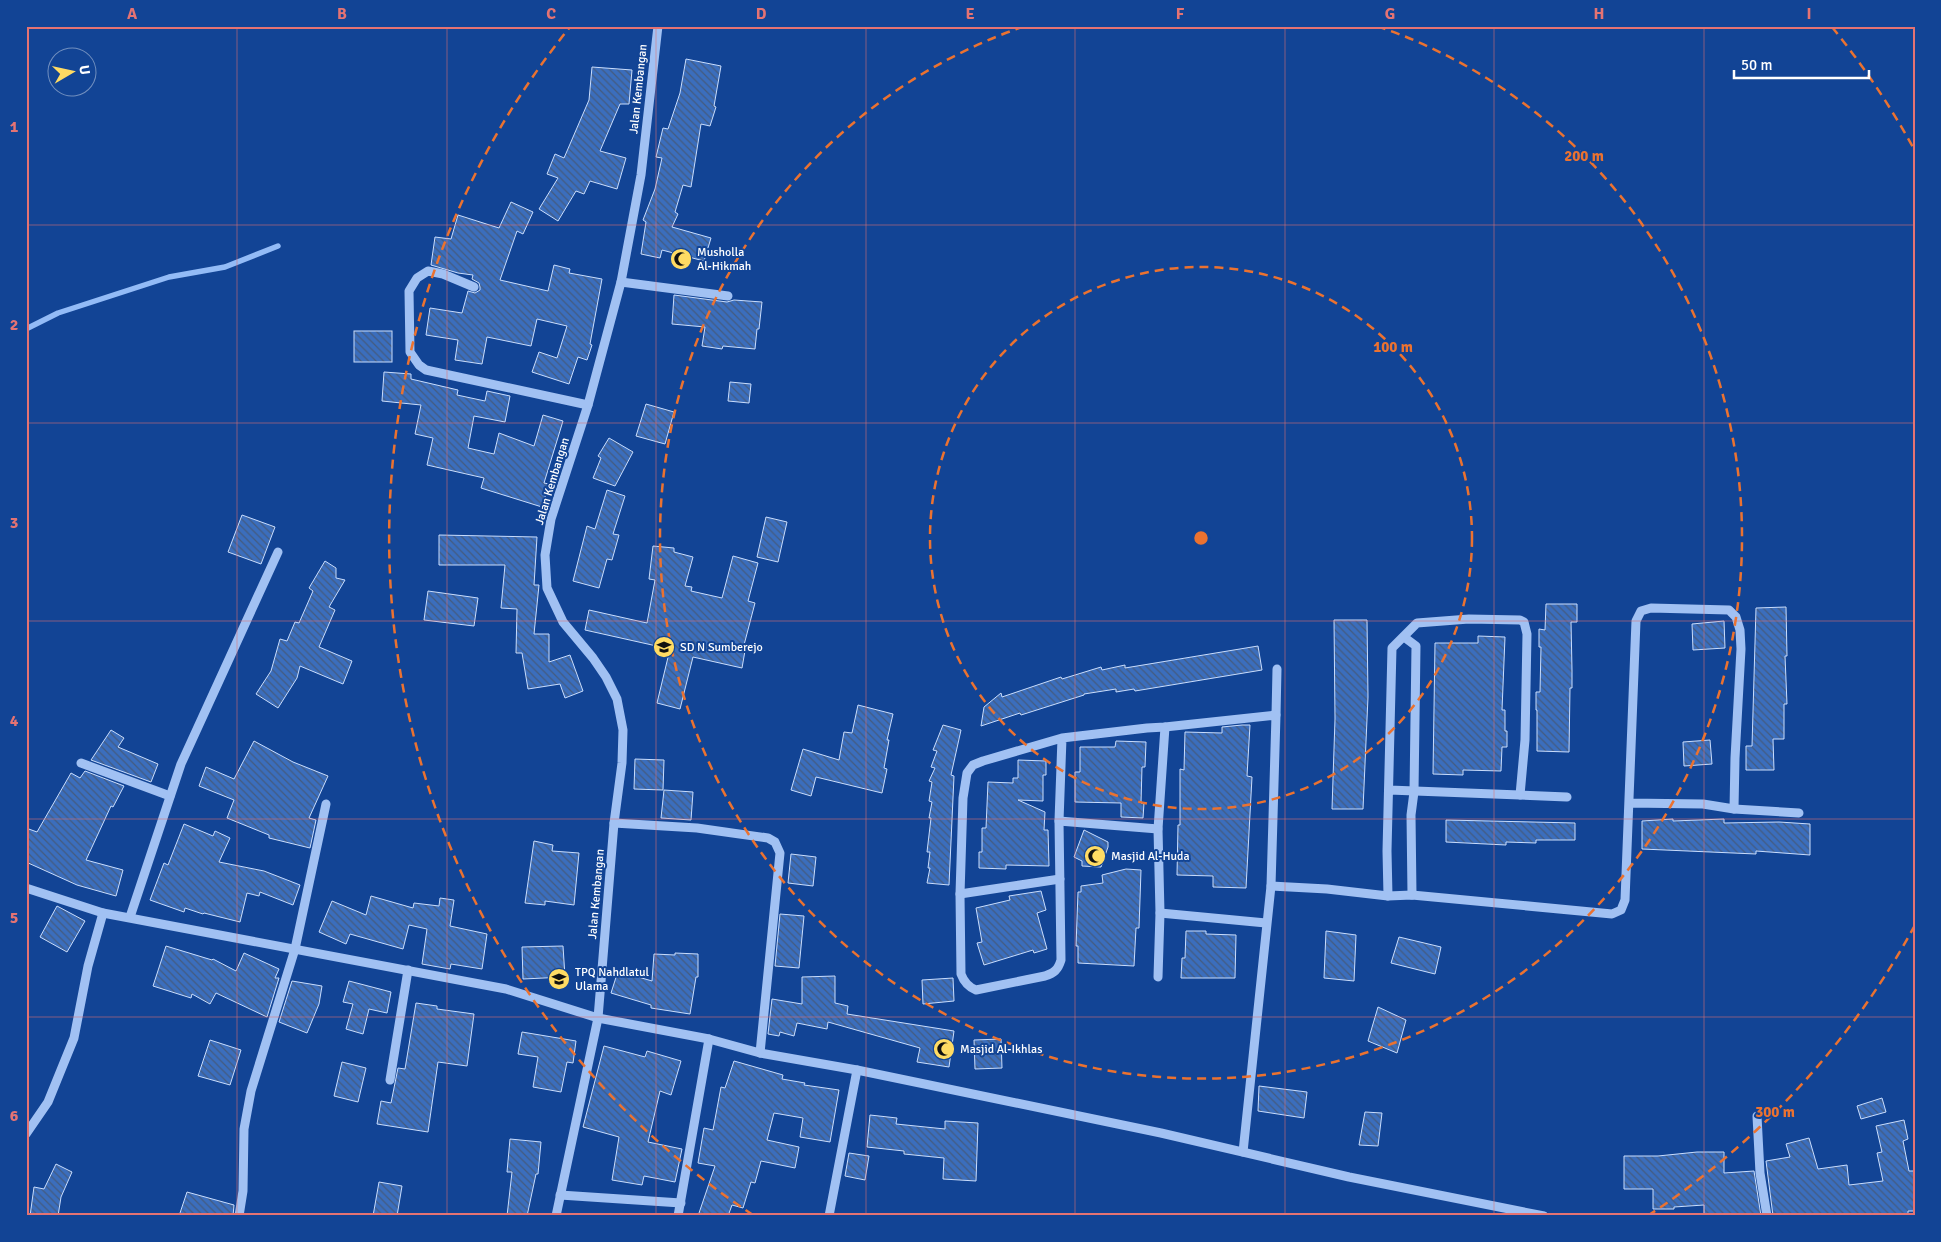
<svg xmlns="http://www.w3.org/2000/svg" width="1941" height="1242" font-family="Signika,sans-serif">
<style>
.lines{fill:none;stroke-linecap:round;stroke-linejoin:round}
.stream{stroke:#93bbf6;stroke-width:5.5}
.building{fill:url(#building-back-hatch);stroke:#c9ddfd}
.minor{stroke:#a1c1f3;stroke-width:9}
.grid{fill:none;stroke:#e47373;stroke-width:1;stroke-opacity:0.55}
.ring{fill:none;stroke:#eb7230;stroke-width:2.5;stroke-dasharray:9 6}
.labels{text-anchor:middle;stroke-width:4;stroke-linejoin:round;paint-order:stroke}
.street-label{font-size:12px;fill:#fff;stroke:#124495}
.poi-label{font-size:12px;fill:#fff;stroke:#124495;text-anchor:start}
.centre{fill:#eb7230;stroke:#124495;stroke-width:2.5}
.ring-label{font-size:15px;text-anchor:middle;font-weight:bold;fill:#eb7230;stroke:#124495;stroke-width:4;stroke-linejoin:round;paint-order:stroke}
.neatline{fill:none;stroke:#e47373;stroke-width:2}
.grid-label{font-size:16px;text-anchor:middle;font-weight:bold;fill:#e47373}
</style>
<defs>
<pattern id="building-back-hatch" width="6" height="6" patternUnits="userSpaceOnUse" patternTransform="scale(1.25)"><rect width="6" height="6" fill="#3b6ebd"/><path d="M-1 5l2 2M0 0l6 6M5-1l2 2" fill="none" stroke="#445b7f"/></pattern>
</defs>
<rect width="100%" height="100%" fill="#124495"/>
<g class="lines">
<polyline class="stream" points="26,329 58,313 169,277 225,267 278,246"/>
</g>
<g class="building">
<polygon points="686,59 721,66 714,106 716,107 710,126 701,124 691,187 683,185 675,212 678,214 672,227 711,238 704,261 662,250 660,258 641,254 646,222 643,220 655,189 662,158 656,157 663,128 668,129 680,93"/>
<polygon points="592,67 632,70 629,104 620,104 600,151 626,158 617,189 590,181 584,194 576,191 558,221 539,209 558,178 547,174 555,154 564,158 589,100"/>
<polygon points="511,202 533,212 523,234 517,231 500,280 548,291 554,265 570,269 569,273 602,279 590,344 592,345 587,360 578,357 569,384 532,372 539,352 557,358 567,326 537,319 531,346 487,337 482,364 455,360 458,340 426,335 430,308 462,313 468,291 475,293 480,290 480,287 479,283 472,279 473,275 458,273 431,265 435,237 451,239 458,215 499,228"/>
<polygon points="674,295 727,302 734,300 762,302 759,329 757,329 755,349 723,346 722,349 702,346 705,327 672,324"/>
<rect x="354" y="331" width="38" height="31"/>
<polygon points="384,372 411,374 411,379 458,390 457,395 485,401 487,391 510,396 505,422 474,416 468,448 494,454 499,433 534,446 543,415 563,421 544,483 549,484 542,507 481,488 484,478 427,465 433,438 415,434 421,405 382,401"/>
<polygon points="730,382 751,384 749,403 728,401"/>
<polygon points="646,404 674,412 665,444 636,436"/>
<polygon points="609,438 633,452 615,486 593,478 601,458 598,456"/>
<polygon points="607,490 625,496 613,534 619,535 612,560 607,559 599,588 573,581 587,526 595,529"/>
<polygon points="242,515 275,527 261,564 228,552"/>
<polygon points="766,517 787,522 778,562 757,557"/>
<polygon points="439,535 537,537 534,585 539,585 534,634 549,634 549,662 570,655 583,691 565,698 560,684 528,689 522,653 516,653 517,609 501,608 505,565 439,565"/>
<polygon points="653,546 674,548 674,552 693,557 685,586 692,587 691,591 722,598 733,556 758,563 748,601 755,603 744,645 746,645 742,668 693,657 680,709 657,703 670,649 585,630 589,610 647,623 655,580 649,579"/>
<polygon points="325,561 336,568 336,578 345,580 329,607 335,610 319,647 352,661 343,684 300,666 297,678 278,708 256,694 271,671 280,639 287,641 295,622 299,623 313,591 309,588"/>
<polygon points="428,591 478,598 474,626 424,620"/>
<polygon points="1546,604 1577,604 1577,622 1571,622 1572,670 1572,688 1570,688 1569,752 1537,751 1537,710 1536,710 1536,692 1540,692 1541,647 1539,647 1539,629 1545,630"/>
<polygon points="1786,607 1787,656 1785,656 1787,704 1784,704 1784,739 1773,739 1774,770 1746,770 1746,746 1752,746 1756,608"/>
<polygon points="1334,620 1367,620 1368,697 1363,809 1332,809 1335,719"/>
<polygon points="1724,621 1725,648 1693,650 1692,624"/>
<polygon points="1478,636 1505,637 1502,710 1505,710 1505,731 1507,731 1507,747 1502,747 1501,771 1463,770 1463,775 1433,774 1435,643 1478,643"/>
<polygon points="1258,646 1262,670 1135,691 1134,689 1116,692 1116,689 1084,694 1084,695 1021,715 1020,713 981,726 984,707 1001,693 1002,697 1061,677 1062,679 1101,667 1102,670 1125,665 1125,668"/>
<polygon points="858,705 893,714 887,740 889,740 884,768 887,769 882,793 816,777 811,796 791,790 803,749 839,760 844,732 852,733"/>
<polygon points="943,725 961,730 951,775 954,776 949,885 927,883 930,868 928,868 930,852 927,852 931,818 929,818 932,802 929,801 932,782 929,781 935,768 931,767 937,751 933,750"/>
<polygon points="1242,725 1250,725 1247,776 1252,777 1246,888 1213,887 1213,876 1177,875 1178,825 1180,825 1180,769 1184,770 1185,732 1222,733 1222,727"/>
<polygon points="111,730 124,738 118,747 158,764 151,782 91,760"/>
<polygon points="1710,740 1712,764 1684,766 1683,742"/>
<polygon points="254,741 293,762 328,776 309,818 316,820 310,848 269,838 269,835 227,818 234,800 199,786 206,767 234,779"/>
<polygon points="1116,741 1146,742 1145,767 1142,767 1141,803 1144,803 1143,818 1121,817 1121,803 1075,802 1075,772 1080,772 1080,747 1115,747"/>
<polygon points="635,759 664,760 663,790 634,789"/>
<polygon points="1018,760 1046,761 1046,775 1043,775 1043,801 1018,800 1045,812 1044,830 1048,830 1049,866 1006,865 1006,869 979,868 979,852 982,852 982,828 986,828 988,782 1013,783 1013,778 1018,778"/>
<polygon points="85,771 124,786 113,807 111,806 86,860 123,870 116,896 77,885 26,862 26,828 37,832 71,773 80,778"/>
<polygon points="664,790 693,792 691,820 661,818"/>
<polygon points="1673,819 1673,821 1724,819 1724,823 1779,822 1810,824 1810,855 1756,851 1756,854 1642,849 1642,821"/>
<polygon points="1446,820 1575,823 1575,840 1536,840 1536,843 1506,842 1506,845 1446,842"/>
<polygon points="184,824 213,836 215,831 230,838 219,862 264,871 300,885 293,905 260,892 259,896 247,893 240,922 204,913 203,914 185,908 184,912 150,900 164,863 168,865"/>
<polygon points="1084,830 1108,842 1108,847 1101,867 1082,866 1082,861 1074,857"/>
<polygon points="534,841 553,845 552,851 579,853 574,905 545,901 545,905 525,903"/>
<polygon points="791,854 816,857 813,886 788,883"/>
<polygon points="1126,869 1141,870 1139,928 1136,928 1134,966 1078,963 1078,946 1076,946 1078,892 1081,892 1081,886 1103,883 1102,875"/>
<polygon points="1041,891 1046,910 1037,913 1047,949 1034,953 1033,950 984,965 977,943 982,942 976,908 1010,900 1009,896"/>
<polygon points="371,896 413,908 414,903 439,906 440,898 454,900 450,926 487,934 482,969 451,964 450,969 422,964 427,929 409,925 403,949 350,934 346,944 319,932 332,901 366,915"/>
<polygon points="57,906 85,921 67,952 40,937"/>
<polygon points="780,914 804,916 799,968 775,966"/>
<polygon points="1186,931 1206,931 1206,934 1236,935 1235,978 1181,978 1182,958 1185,958"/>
<polygon points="1326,931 1356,935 1354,981 1324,978"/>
<polygon points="1399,937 1441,947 1435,974 1391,963"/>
<polygon points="166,946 212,960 213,959 236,971 244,953 279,969 275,978 279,978 267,1017 216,993 210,1004 192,994 191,998 153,986"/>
<polygon points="563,946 565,977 523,979 522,947"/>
<polygon points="675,953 698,954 698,977 696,977 690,1014 651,1008 651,1005 611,993 618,971 652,981 654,954 675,955"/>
<polygon points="835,976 835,1003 848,1006 847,1014 954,1031 949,1067 917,1062 920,1048 828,1022 827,1029 797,1023 794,1036 780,1032 779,1036 768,1034 772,999 802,1004 802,977"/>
<polygon points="953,978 954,1001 923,1004 922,980"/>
<polygon points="292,981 322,986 319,1004 307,1033 279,1022"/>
<polygon points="349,981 391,992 387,1013 369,1009 363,1034 346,1029 353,1004 343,1002"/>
<polygon points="416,1003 437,1006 437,1009 474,1014 467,1066 438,1062 428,1132 377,1124 381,1101 391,1103 398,1068 405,1069"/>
<polygon points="1378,1007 1406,1020 1397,1053 1368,1041"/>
<polygon points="522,1032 576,1041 573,1063 567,1062 561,1092 533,1087 538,1057 518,1054"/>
<polygon points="1001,1039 1002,1068 975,1069 974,1040"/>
<polygon points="210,1040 241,1050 230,1085 198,1076"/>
<polygon points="604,1046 645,1057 647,1051 681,1061 671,1095 660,1091 648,1142 682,1149 675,1182 644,1176 642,1185 612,1180 619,1137 583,1127"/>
<polygon points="734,1061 783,1075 782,1079 805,1083 804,1085 839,1090 830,1142 800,1137 803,1118 774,1113 767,1140 799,1147 795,1168 761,1161 755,1183 751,1182 743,1208 732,1205 728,1216 698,1216 715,1166 698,1163 704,1128 713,1130 721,1087 725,1088"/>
<polygon points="342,1062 366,1068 358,1102 334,1096"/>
<polygon points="1259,1086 1307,1092 1304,1118 1258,1111"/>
<polygon points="1882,1098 1886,1112 1861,1119 1857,1106"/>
<polygon points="1365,1112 1382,1113 1378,1146 1359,1145"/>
<polygon points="870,1115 897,1118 896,1124 945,1129 945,1121 978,1123 976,1181 943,1179 944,1158 904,1154 904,1151 867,1147"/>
<polygon points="1904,1120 1908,1139 1903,1141 1909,1171 1915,1171 1915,1211 1908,1211 1908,1216 1773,1216 1766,1161 1790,1157 1786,1144 1809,1138 1818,1169 1847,1165 1849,1185 1883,1181 1877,1153 1882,1152 1876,1126"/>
<polygon points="510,1139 541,1142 538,1174 536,1174 527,1216 507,1216 512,1172 507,1172"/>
<polygon points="1697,1152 1724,1152 1724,1173 1754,1171 1761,1216 1704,1216 1704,1205 1674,1207 1674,1209 1653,1209 1653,1189 1624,1189 1624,1156 1658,1156"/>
<polygon points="849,1153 869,1156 865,1180 845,1176"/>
<polygon points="56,1164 72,1172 61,1197 58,1216 30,1216 34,1187 44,1189"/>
<polygon points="379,1182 402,1186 397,1216 373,1216"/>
<polygon points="187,1192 234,1205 233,1216 179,1216"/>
</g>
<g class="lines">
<g class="minor">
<polyline points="621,282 728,296"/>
<polyline points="474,287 443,274 428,271 417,278 409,291 410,352 419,365 426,370 588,405"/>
<polyline points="1404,637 1416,646 1414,792 1411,815 1412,895"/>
<polyline points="1276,715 1277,669"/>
<path d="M 1062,738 L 1059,821 L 1061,960 C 1058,970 1054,973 1045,976 L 976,990 C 968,987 964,982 961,974 L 960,894 L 963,798 L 967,773 L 973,765 L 983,761 L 1062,738 L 1147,728 L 1165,727 L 1276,715 L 1271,886"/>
<polyline points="81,763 170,796"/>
<polyline points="1520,795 1567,797"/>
<polyline points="1734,809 1799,813"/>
<polyline points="1059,821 1158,829"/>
<polyline points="614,823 697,828 768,838 775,842 780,853 760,1053"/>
<polyline points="26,888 103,913 506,989 598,1018 709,1039 760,1053 857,1070 1161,1133 1349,1177 1544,1216"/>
<polyline points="960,894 1060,879"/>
<polyline points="1388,896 1387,851 1392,648 1417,623 1469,619 1520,620 1524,622 1527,634 1525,740 1520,795 1389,790"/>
<polyline points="1160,913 1266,923"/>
<polyline points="130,917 181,764 278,552"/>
<polyline points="1158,977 1160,913 1158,829 1165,727"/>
<polyline points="390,1080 408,970"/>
<polyline points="1757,1116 1760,1173 1767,1216"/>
<polyline points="26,1134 48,1102 74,1038 88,966 103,913"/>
<polyline points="1243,1152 1271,886 1327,889 1388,896 1412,895 1612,914 1621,910 1625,900 1636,621 1641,611 1651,608 1729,610 1736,617 1740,630 1741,649 1735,758 1734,809 1703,804 1629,803"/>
<polyline points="560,1195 681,1203"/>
<polyline points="239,1216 243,1191 244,1129 251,1091 295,949 326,804"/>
<polyline points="556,1216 598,1018 614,823 622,763 623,730 617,699 606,677 593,658 563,622 547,588 545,555 551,519 588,405 621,282 641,175 658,26"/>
<polyline points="678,1216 709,1039"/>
<polyline points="829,1216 857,1070"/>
</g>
</g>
<path class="grid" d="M 237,26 L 237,1216M 447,26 L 447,1216M 656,26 L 656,1216M 866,26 L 866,1216M 1075,26 L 1075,1216M 1285,26 L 1285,1216M 1494,26 L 1494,1216M 1704,26 L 1704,1216M 26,225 L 1915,225M 26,423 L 1915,423M 26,621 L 1915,621M 26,819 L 1915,819M 26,1017 L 1915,1017"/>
<g class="ring">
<circle cx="1201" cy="538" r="271"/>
<path d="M1377 26A541 541 0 1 1 1025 26"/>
<path d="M1915 925A812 812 0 0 1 1649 1215M753 1215A812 812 0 0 1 570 27M1832 27A812 812 0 0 1 1915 151"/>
</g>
<defs>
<g id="mosque-disc" transform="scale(1.125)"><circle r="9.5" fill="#ffdb63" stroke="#124495"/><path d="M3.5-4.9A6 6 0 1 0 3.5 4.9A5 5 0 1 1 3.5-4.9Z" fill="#111"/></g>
<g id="school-disc" transform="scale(1.125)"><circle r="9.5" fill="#ffdb63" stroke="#124495"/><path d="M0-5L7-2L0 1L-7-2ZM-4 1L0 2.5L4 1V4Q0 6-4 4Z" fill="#111"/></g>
</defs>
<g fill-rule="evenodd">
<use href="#mosque-disc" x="681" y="259"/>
<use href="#school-disc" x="664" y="647"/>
<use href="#mosque-disc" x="1095" y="856"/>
<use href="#school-disc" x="559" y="979"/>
<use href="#mosque-disc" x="944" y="1049"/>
</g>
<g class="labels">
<g class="street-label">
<text transform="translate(638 89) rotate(-84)" y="4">Jalan Kembangan</text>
<text transform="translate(552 481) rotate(-73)" y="4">Jalan Kembangan</text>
<text transform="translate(596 894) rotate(-85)" y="4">Jalan Kembangan</text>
</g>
<g class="poi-label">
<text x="697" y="256">Musholla<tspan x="697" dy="14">Al-Hikmah</tspan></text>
<text x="680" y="651">SD N Sumberejo</text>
<text x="1111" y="860">Masjid Al-Huda</text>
<text x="575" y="976">TPQ Nahdlatul<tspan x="575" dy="14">Ulama</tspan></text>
<text x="960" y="1053">Masjid Al-Ikhlas</text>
</g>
</g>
<circle cx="1201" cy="538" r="8" class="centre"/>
<g class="ring-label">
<text x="1584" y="161">200 m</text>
<text x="1393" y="352">100 m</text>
<text x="1775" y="1117">300 m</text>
</g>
<rect width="1941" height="1242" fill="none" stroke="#124495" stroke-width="55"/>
<g transform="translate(72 72) rotate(81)"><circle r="24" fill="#124495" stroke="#718fbf"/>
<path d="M0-4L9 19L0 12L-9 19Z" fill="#ffdb63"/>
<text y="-8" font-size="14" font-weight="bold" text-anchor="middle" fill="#ffffff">U</text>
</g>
<path d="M1734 70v8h135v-8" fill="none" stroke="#ffffff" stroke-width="2.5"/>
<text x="1741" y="70" font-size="15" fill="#ffffff" stroke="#124495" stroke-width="4" paint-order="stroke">50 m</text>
<rect x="28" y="28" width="1886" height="1186" class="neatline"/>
<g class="grid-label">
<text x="132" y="19">A</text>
<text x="342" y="19">B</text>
<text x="551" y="19">C</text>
<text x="761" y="19">D</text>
<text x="970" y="19">E</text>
<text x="1180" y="19">F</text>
<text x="1390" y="19">G</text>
<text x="1599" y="19">H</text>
<text x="1809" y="19">I</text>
<text x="14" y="132">1</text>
<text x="14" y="330">2</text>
<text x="14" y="528">3</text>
<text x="14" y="726">4</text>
<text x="14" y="923">5</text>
<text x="14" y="1121">6</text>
</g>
</svg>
